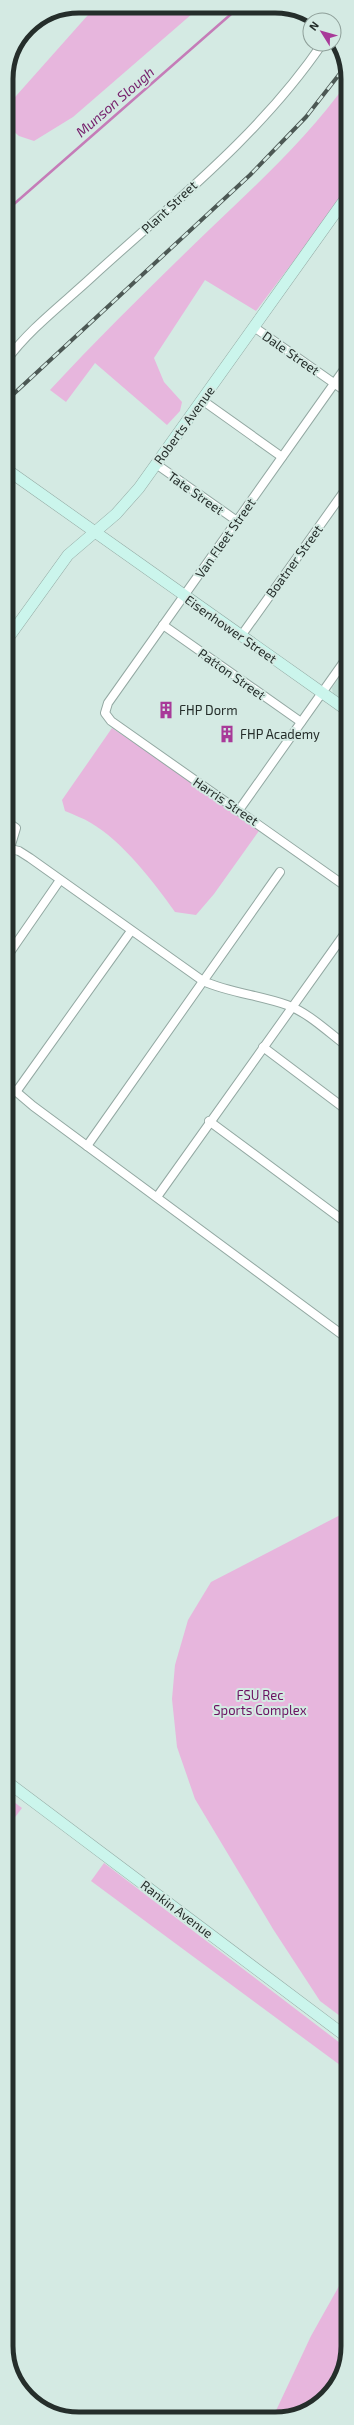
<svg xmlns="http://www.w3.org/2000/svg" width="354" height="2425" font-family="'Exo 2',sans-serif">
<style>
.built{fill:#c0ded5}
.green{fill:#e7b6dd}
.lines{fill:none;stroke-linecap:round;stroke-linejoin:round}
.stream{stroke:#c57cb8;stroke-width:2.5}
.street-casing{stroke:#93a8a2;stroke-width:10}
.secondary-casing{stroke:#93a8a2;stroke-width:12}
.street{stroke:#fff;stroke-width:8}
.secondary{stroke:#cbf5ec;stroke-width:11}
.rail-casing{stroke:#4c5854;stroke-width:4}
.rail{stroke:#d4eae3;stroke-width:2.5;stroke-dasharray:8;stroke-linecap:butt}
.labels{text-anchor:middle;stroke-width:4;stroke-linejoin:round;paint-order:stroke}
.street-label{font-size:13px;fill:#252e2b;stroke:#d4eae3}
.poi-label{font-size:13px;fill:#252e2b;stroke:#d4eae3;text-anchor:start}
.park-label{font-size:13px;fill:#6b1161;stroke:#d4eae3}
.water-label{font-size:14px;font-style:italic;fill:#751e6b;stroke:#d4eae3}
.rim{fill:none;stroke:#252e2b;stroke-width:5}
</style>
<rect width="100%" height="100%" fill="#d4eae3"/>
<polygon class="built" points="348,665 348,706 333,694 332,688"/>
<g class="green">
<polygon points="96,6 200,7 73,117 34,141 19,136 6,125 8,105"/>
<path d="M 348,81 L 348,189 L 256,311 L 205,280 L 154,358 L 164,382 L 182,402 L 180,411 L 167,425 L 95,363 L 66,402 L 50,390 C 102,334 155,282 210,229 C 259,182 309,137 348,81 Z"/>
<path d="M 112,728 L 261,828 L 214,894 L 196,915 L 175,912 C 154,882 122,841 91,823 C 83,818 74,815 65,811 L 62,800 Z"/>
<polygon points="348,1511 348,2022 320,2001 273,1929 195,1799 177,1747 172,1699 175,1665 188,1620 211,1582"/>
<polygon points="6,1796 22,1808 6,1829"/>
<polygon points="104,1863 348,2049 348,2071 91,1881"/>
<polygon points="348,2270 348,2347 343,2374 327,2398 276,2419 273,2417 311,2336"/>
</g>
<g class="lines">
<polyline class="stream" points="6,211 238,8"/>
<g class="street-casing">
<g id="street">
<polyline points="254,327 348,393"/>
<path d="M 6,361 C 29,329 64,303 93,276 C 172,204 261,134 322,44"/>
<polyline points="348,364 108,703 105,713 111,721 348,888"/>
<polyline points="202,400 282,457"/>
<polyline points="156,464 237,521"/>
<polyline points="163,625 301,722"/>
<polyline points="241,636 348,486"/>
<polyline points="239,810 348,656"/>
<polyline points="6,821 16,828 10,848"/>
<path d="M 6,848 L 19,851 L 30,858 L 203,981 C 230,993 259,995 287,1005 C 309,1013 329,1033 348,1047"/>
<polyline points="6,958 60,880"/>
<polyline points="263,1047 348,1111"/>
<polyline points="6,1083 33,1106 348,1339"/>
<polyline points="16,1092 131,931"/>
<polyline points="209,1121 348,1224"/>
<polyline points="87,1146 280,872"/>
<polyline points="157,1197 348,929"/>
</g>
</g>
<g class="secondary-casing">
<g id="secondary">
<polyline points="6,469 348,711"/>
<polyline points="6,641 68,555 116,514 139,488 348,195"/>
<polyline points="6,1781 348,2038"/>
</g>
</g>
<use href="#street" class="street"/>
<use href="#secondary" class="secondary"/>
<g class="rail-casing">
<polyline id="rail" points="6,401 250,175 306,117 345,67"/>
</g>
<use href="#rail" class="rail"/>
</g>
<defs>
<g id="building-bare" transform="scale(1.38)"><path d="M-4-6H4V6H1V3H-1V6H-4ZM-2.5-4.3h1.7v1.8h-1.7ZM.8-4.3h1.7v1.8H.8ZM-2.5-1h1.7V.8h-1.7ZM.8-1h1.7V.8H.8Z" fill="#a83a99" stroke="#d4eae3" stroke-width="2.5" paint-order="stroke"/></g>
</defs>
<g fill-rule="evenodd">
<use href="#building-bare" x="166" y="710"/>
<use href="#building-bare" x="227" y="734"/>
</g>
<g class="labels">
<g class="street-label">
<text transform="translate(169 207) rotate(-43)" y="5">Plant Street</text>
<text transform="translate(291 353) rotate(35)" y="5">Dale Street</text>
<text transform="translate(184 425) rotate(-54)" y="5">Roberts Avenue</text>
<text transform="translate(196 493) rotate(35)" y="5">Tate Street</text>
<text transform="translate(225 538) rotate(-55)" y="5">Van Fleet Street</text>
<text transform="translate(294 561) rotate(-54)" y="5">Boatner Street</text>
<text transform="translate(231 629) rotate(35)" y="5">Eisenhower Street</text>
<text transform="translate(232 674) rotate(35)" y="5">Patton Street</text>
<text transform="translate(226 801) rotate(34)" y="5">Harris Street</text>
<text transform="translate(177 1909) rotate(37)" y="5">Rankin Avenue</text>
</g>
<g class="poi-label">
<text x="179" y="715">FHP Dorm</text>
<text x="240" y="739">FHP Academy</text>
</g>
<g class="park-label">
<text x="260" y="1700">FSU Rec<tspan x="260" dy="15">Sports Complex</tspan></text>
</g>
<g class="water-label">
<text transform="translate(115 102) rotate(-41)" y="5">Munson Slough</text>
</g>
</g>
<path d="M0 0H354V2425H0ZM79 13H275A66 66 0 0 1 341 79V2346A66 66 0 0 1 275 2412H79A66 66 0 0 1 13 2346V79A66 66 0 0 1 79 13Z" fill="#d4eae3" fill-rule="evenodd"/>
<path class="rim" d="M79 13H275A66 66 0 0 1 341 79V2346A66 66 0 0 1 275 2412H79A66 66 0 0 1 13 2346V79A66 66 0 0 1 79 13Z"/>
<g transform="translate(322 32) rotate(307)"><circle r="19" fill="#d4eae3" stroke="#8e9f99"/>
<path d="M0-3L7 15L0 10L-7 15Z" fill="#a83a99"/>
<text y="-6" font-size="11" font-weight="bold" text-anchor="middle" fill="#252e2b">N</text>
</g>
</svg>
